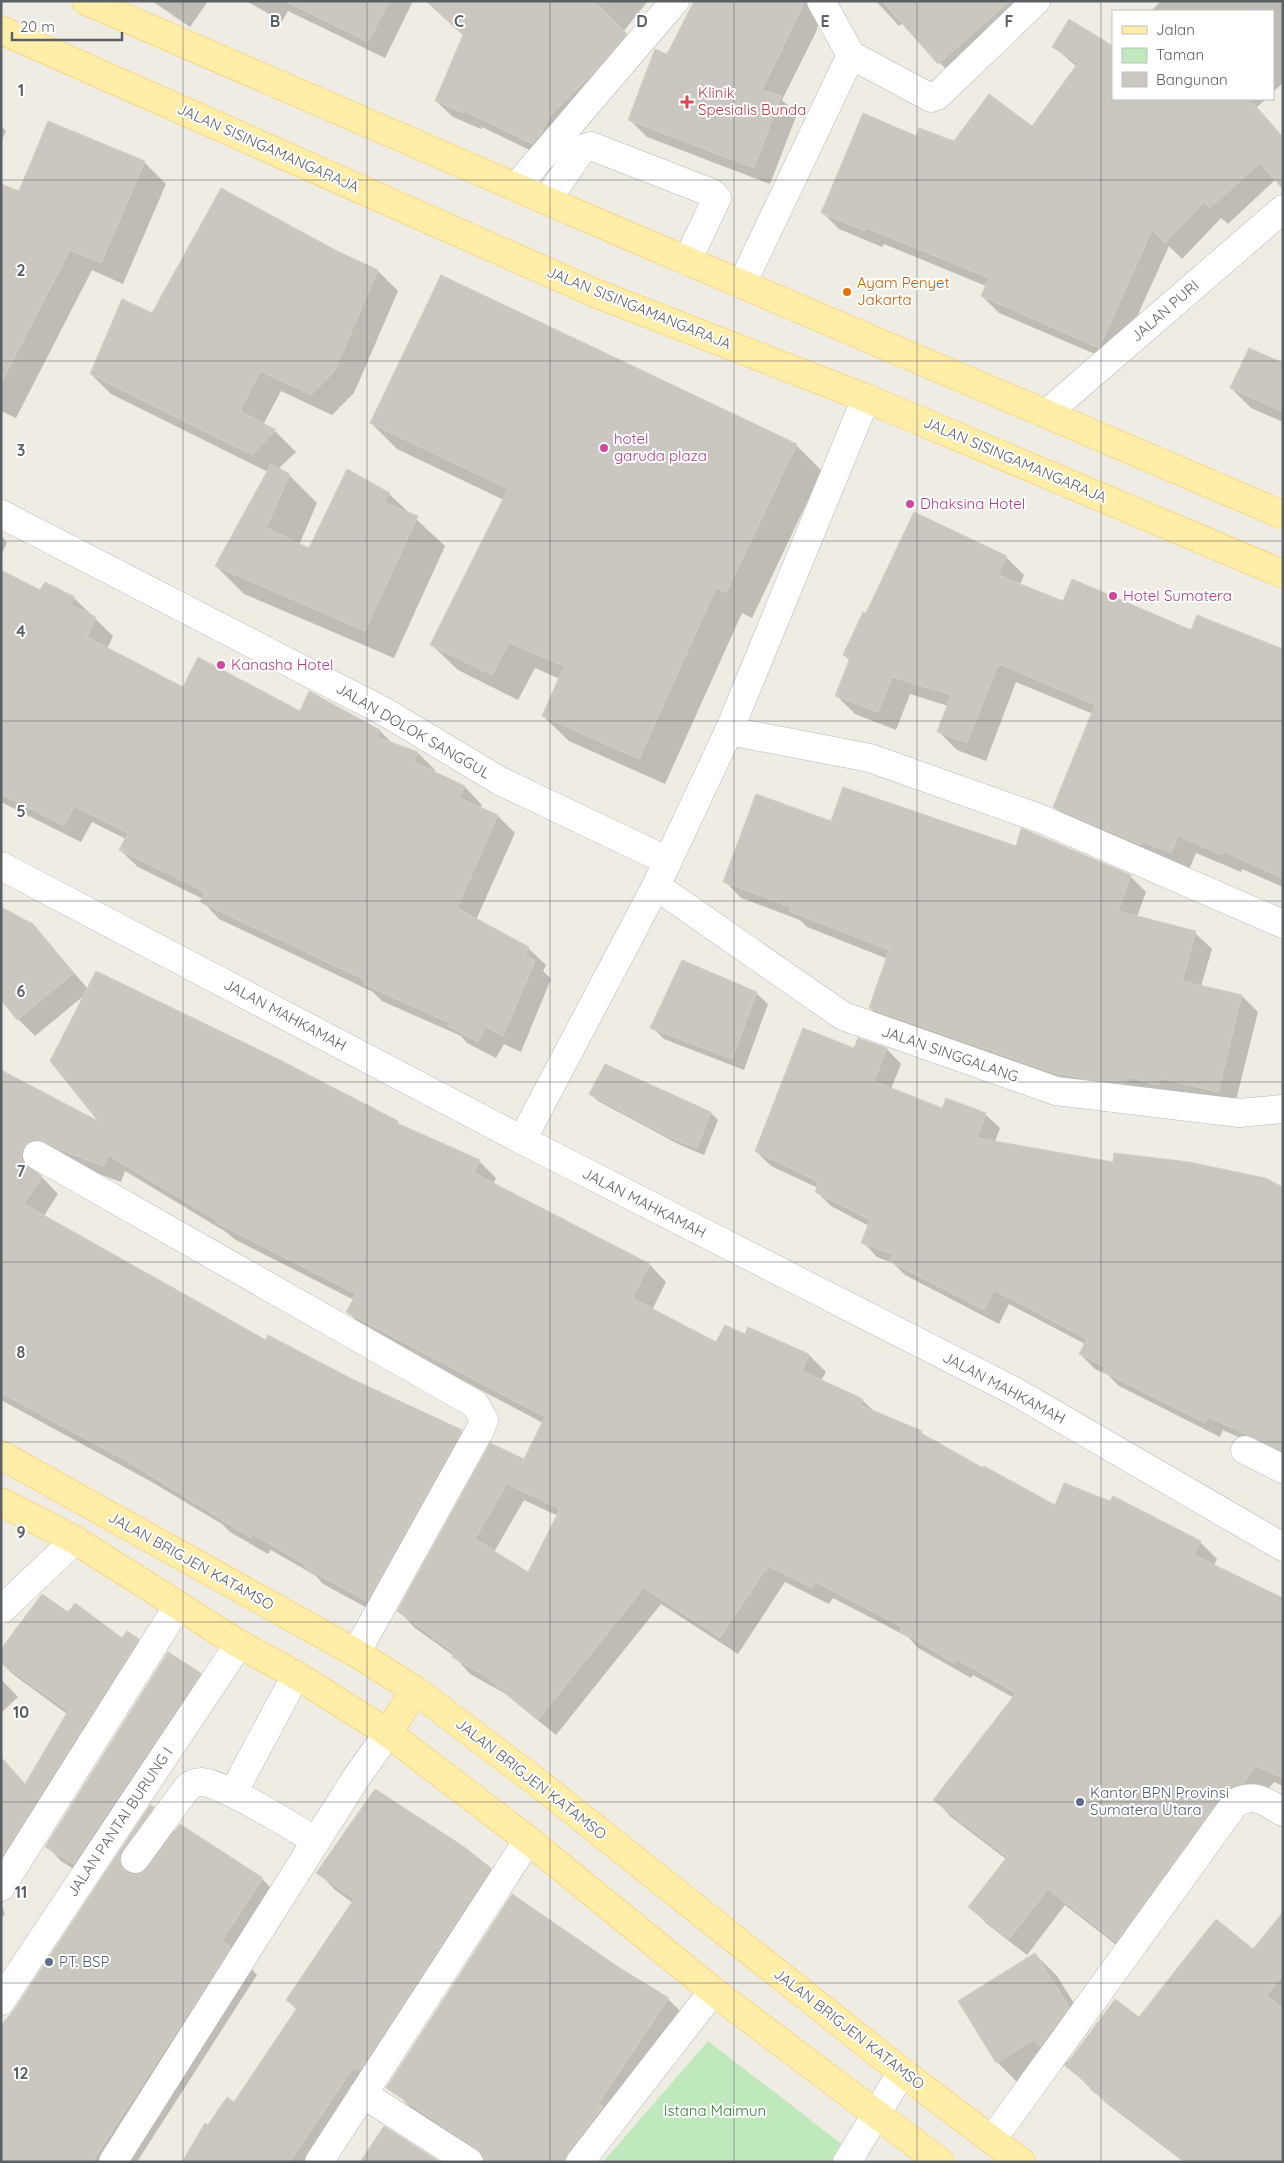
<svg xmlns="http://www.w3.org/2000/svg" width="1284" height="2163" font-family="Quicksand,sans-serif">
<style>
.green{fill:#bfe9bd}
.shadow{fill:#0003;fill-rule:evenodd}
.building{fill:#cac7c0;stroke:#d4cec1;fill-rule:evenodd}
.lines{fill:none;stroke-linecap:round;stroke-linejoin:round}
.minor-casing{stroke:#b6babe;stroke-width:29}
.major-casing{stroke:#fcc64f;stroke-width:29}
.minor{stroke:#fff;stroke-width:28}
.major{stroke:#ffeea8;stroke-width:28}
.grid{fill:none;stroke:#5b6065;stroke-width:1;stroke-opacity:0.55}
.health-dot{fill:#e0444e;stroke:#fff;stroke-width:2}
.food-dot{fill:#e8710a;stroke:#fff;stroke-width:2}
.hotel-dot{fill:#d1479c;stroke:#fff;stroke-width:2}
.service-dot{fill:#5c6f8a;stroke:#fff;stroke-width:2}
.labels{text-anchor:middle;stroke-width:4;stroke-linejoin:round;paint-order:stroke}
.health-label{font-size:15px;fill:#be3a42;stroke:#fff;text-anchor:start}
.street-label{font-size:15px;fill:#5b6065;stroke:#fff}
.food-label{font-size:15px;fill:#c56008;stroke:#fff;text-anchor:start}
.hotel-label{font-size:15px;fill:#b23c85;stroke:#fff;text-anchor:start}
.service-label{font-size:15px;fill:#4e5e75;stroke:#fff;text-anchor:start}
.park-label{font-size:15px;fill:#2d822f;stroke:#fff}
.grid-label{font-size:16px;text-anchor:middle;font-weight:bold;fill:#5b6065;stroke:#fff;stroke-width:4;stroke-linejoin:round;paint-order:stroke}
</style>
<rect width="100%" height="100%" fill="#efece3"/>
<polygon class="green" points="708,2041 865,2162 603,2162"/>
<g class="shadow">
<polygon points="152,1 208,1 190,27"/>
<polygon points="246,1 413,1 385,58 288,11 282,21"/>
<polygon points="426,1 648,1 623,32 642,51 550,160 482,127 481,129 453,117 436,101 464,36"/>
<polygon points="746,1 825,1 816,32 782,100 797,114 770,184 647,137 630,120 668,55"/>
<polygon points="876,1 1045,1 955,79 903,23 899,26"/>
<polygon points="1161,1 1283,1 1283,83 1273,92 1273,11 1151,11"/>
<polygon points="1053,46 1113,46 1113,99 1266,99 1257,107 1283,137 1283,186 1276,179 1228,224 1221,218 1182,259 1169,246 1116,363 999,313 982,296 986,286 884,244 882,247 839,229 823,213 917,137 954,143 1033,127 1077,67"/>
<polygon points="1,126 6,131 1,142"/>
<polygon points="144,162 166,184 123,284 92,270 16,418 1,411 1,243 19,192"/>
<polygon points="338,253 378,271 398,291 354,393 332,415 281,391 263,425 276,432 296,452 278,469 289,475 317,503 299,545 310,550 348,471 389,494 445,546 394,658 244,594 216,566 268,472 111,394 91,374 153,315"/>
<polygon points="1283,365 1283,422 1251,408 1231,388"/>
<polygon points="371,423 796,445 822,471 752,618 742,613 665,784 569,741 543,716 560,679 535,668 518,700 458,670 432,645 504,500 397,449"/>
<polygon points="1,535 7,543 1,555"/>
<polygon points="1006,557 1024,575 1020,585 1064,602 1283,651 1283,887 1242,869 1241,872 1196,853 1189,870 1073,825 1054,807 1093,714 1016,682 986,761 957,750 938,731 948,706 910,694 896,730 855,714 836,695 850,661 844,655 866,615"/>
<polygon points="1,571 41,591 46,583 74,598 113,636 107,649 183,689 380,731 393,744 418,753 435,770 434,773 465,787 482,805 480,808 498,816 515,833 476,920 528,948 546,965 543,971 551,979 521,1052 504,1044 496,1058 467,1043 461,1036 382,1001 373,992 219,919 202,901 203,899 138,867 120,850 126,839 92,822 81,842 1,802"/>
<polygon points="832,823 1017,848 1130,876 1146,892 1137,917 1195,933 1212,949 1201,986 1242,996 1258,1012 1234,1108 1095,1094 886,1024 870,1008 888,959 807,927 800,920 741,898 725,881"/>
<path d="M 33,925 L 88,989 L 397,1122 L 402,1127 L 479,1161 L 496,1178 L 493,1185 L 650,1265 L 666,1282 L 652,1310 L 717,1344 L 746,1336 L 749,1329 L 809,1355 L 826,1372 L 821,1381 L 862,1400 L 875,1412 L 921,1432 L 927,1438 L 983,1470 L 1056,1507 L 1200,1542 L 1217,1559 L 1214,1565 L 1283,1599 L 1283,1786 L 1274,1782 L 1259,1800 L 1248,1804 L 1133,1958 L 1065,1905 L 1027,1955 L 987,1924 L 970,1907 L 1006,1859 L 951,1817 L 935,1800 L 1014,1698 L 973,1675 L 971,1678 L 918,1648 L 908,1637 L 833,1598 L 829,1604 L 785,1582 L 738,1654 L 661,1604 L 556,1735 L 504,1693 L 470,1674 L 454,1656 L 415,1628 L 399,1611 L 524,1461 L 543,1423 L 365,1329 L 348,1312 L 354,1300 L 234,1239 L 226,1232 L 125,1171 L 121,1182 L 76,1166 L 40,1165 L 38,1173 L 58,1194 L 44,1216 L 267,1341 L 461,1431 L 478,1448 L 384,1617 L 323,1584 L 316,1576 L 271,1550 L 268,1554 L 230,1532 L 222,1524 L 150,1481 L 1,1400 L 1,1075 L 103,1125 L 86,994 L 35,1036 L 18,1019 ZM 524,1500 L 558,1516 L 529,1574 L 494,1552 Z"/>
<polygon points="756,993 768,1004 744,1070 664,1039 652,1027"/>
<polygon points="859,1039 887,1049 901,1064 891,1089 943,1109 985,1114 1000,1128 995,1142 1283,1377 1283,1458 1223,1430 1220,1437 1119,1386 1108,1375 1095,1369 1080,1354 1085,1344 1009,1304 999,1324 905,1275 893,1263 877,1257 863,1242 869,1226 831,1206 816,1191 818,1188 771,1166 756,1151 855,1050"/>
<polygon points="590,1094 711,1113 718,1120 704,1155 680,1145 598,1101"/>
<polygon points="69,1614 123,1640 138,1640 155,1657 5,1896 2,1905 5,1914 1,1919 1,1757 26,1785 67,1714 14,1675 1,1663"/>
<polygon points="200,1674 215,1688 88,1878 61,1861 47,1846"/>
<polygon points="1,1679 18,1697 1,1713"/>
<polygon points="153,1808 176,1832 262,1879 289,1906 250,1967 257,1975 137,2162 1,2162 1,2027 15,2010"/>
<polygon points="490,1869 507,1887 319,2162 183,2162 209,2126 234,2104 297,2010 288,2000 353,1903 335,1890 318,1872"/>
<polygon points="1283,1914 1283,2162 1184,2162 1106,2103 1065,2064 1063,2067 1055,2061 1019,2084 997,2062 1035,1954 1057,1976 1090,2029 1067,2061 1069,2063 1253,1951"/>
<polygon points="619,1969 668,1999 688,2019 596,2162 486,2162 418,2115 398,2095"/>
</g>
<g class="building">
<polygon points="285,1 389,1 368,42"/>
<polygon points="426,1 594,1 627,34 595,71 550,116 541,133 532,144 465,111 464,113 435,101 463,35"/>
<polygon points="694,1 805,1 762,90 781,96 754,168 628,120 655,49 667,54"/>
<polygon points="882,1 1010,1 938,64"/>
<polygon points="1069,19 1113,46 1113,99 1249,99 1283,138 1283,189 1260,163 1210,208 1204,202 1165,243 1152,230 1099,348 981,296 989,278 867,228 865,231 821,213 863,113 916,136 919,128 954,141 989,94 1032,126 1078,63 1052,47"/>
<polygon points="48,121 145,161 101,263 70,250 1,383 1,184 19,191"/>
<polygon points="221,188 339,252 378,270 334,372 311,395 260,371 240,411 276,430 252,455 90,374 122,299 152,313"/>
<polygon points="441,275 797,444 726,593 716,588 639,759 542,716 564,666 509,643 492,675 430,645 508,489 370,423"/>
<polygon points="1249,348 1283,363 1283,412 1230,388"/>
<polygon points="271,464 290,474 266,528 309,548 347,469 390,493 383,502 418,516 365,631 215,566"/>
<polygon points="914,512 1007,556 998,575 1063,601 1072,579 1191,630 1197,615 1283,649 1283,878 1224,852 1222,855 1178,836 1171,853 1143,842 1141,845 1053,807 1095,705 1002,665 998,665 967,743 937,732 951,695 892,677 878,712 835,696 850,658 843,655 863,612 866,613"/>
<polygon points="1,570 40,590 45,582 75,597 71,605 96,617 87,637 183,687 198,657 300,711 309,691 380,730 377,737 418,752 414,762 465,786 460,798 498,815 457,908 529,947 525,955 535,961 503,1036 486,1027 478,1042 448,1026 450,1023 363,984 365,980 200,902 205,892 119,850 128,833 74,806 64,826 1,794"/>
<polygon points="843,787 1016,846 1021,828 1131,875 1118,911 1196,931 1182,981 1242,995 1218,1092 1160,1078 1158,1085 1128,1077 1126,1084 1078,1078 1060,1073 1060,1075 869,1008 889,950 789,911 791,907 723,882 756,794 831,821"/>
<polygon points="1,907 33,924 74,973 17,1020 1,1000"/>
<polygon points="682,960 757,992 732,1059 650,1028"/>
<path d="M 96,971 L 278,1059 L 398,1121 L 397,1123 L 480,1160 L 474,1173 L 650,1264 L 632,1298 L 716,1342 L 725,1325 L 745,1334 L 748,1327 L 809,1354 L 802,1371 L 863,1399 L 860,1405 L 922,1431 L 921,1433 L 983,1468 L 984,1466 L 1055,1505 L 1064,1483 L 1110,1501 L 1113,1496 L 1201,1541 L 1194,1555 L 1283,1598 L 1283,1778 L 1256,1766 L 1243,1784 L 1224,1792 L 1116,1942 L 1048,1889 L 1009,1939 L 968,1907 L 1007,1857 L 933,1800 L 1016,1693 L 956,1659 L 954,1663 L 900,1631 L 902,1627 L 816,1582 L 812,1588 L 768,1566 L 720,1638 L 644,1588 L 538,1720 L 485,1676 L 452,1657 L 454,1653 L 397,1611 L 490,1443 L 524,1459 L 545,1417 L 346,1312 L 356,1294 L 215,1222 L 216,1220 L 108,1155 L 104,1166 L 58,1149 L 44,1141 L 36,1139 L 30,1141 L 23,1148 L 21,1156 L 23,1162 L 42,1176 L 24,1204 L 266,1340 L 268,1335 L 350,1378 L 462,1430 L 367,1601 L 305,1568 L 306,1565 L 253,1534 L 251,1538 L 132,1464 L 1,1393 L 1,1070 L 98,1121 L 50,1061 ZM 507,1484 L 560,1509 L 528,1572 L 475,1539 Z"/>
<polygon points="803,1028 854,1048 858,1038 887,1048 874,1081 942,1108 946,1098 986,1113 977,1138 1113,1162 1114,1153 1189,1162 1265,1178 1283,1187 1283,1451 1208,1417 1205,1423 1103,1372 1105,1367 1079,1354 1087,1339 994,1290 984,1310 889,1261 893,1254 861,1243 870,1220 815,1192 819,1182 755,1151"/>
<polygon points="605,1064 711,1112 697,1148 671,1138 589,1094"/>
<polygon points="42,1594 68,1612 75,1603 122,1638 127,1631 139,1639 1,1857 1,1757 25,1784 68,1711 1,1663 1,1649"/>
<polygon points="168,1652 201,1673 73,1864 45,1847"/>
<polygon points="375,1789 463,1846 491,1868 360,2070 354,2067 290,2162 182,2162 205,2123 208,2125 227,2097 234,2102 297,2008 286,2000 354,1899 316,1873"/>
<polygon points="150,1805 154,1807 120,1857 121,1866 126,1872 134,1875 142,1873 147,1869 180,1824 263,1878 222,1941 231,1947 92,2162 1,2162 1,2025 14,2010"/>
<polygon points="512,1894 620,1968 669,1998 598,2104 603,2107 568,2152 565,2162 484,2162 483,2154 477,2149 386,2088"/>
<polygon points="1283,1912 1283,1975 1266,1996 1283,2008 1283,2162 1186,2162 1090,2089 1092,2087 1065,2066 1115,1999 1139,2017 1216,1919 1253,1949"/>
<polygon points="1035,1953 1069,2007 1040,2046 1033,2040 996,2063 958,2001"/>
<polygon points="384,2126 440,2162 360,2162"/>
</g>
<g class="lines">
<g class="minor-casing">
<g id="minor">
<polyline points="821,1 851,55 931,98 937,96 1036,1"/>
<polyline points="517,186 675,1"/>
<polyline points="547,200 582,149 591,146 712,193 717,198 687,261"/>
<polyline points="742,284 851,55"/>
<polyline points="1047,413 1283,209"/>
<polyline points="1,514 385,712 500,781 668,861"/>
<polyline points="729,731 870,758 1039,818 1283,924"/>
<polyline points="1,866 522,1140 1016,1392 1283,1547"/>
<polyline points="656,886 843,1016 1056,1091 1239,1113 1283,1109"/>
<polyline points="522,1140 656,886 729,731 866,398"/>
<polyline points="37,1155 475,1404 484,1420 481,1428 356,1653"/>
<polyline points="1245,1450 1283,1469"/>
<polyline points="1,1610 75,1540"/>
<polyline points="233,1793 296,1675"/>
<path d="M 135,1859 L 187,1788 C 191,1784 196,1782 201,1782 C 226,1784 292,1827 316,1841"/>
<polyline points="1,1887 178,1606"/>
<polyline points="1,2001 239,1644"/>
<polyline points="363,2094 469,2162"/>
<path d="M 992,2140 L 1236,1802 C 1257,1793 1265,1802 1283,1812"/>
<polyline points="113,2162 356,1778 388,1733"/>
<polyline points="319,2162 528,1840"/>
<polyline points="580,2162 713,1991"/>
<polyline points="847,2162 902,2072"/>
</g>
</g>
<g class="major-casing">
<g id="major">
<polyline points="86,1 622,233 1283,515"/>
<polyline points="1,30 595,293 866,398 1283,574"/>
<polyline points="1,1455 356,1653 415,1690 538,1783 902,2072 1021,2162"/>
<polyline points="1,1502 75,1540 239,1644 296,1675 388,1733 528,1840 713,1991 940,2162"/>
<polyline points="388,1733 415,1690"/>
</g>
</g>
<use href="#minor" class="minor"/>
<use href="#major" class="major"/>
</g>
<path class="grid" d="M 183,1 L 183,2162M 367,1 L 367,2162M 550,1 L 550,2162M 734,1 L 734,2162M 917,1 L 917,2162M 1101,1 L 1101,2162M 1,180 L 1283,180M 1,361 L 1283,361M 1,541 L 1283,541M 1,721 L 1283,721M 1,901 L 1283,901M 1,1082 L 1283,1082M 1,1262 L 1283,1262M 1,1442 L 1283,1442M 1,1622 L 1283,1622M 1,1802 L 1283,1802M 1,1983 L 1283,1983"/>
<path class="health-dot" d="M684.5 94.5h5v5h5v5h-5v5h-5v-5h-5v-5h5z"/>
<circle class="food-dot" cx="847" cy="292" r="5"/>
<g class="hotel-dot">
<circle cx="604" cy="448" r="5"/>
<circle cx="910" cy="504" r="5"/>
<circle cx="1113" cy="596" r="5"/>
<circle cx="221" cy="665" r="5"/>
</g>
<g class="service-dot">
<circle cx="1080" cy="1802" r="5"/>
<circle cx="49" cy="1962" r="5"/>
</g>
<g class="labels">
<g class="health-label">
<text x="698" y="98">Klinik<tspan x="698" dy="17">Spesialis Bunda</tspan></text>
</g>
<g class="street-label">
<text transform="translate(268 148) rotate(24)" y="5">JALAN SISINGAMANGARAJA</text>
<text transform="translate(639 308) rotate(22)" y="5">JALAN SISINGAMANGARAJA</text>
<text transform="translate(1165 311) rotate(-41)" y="5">JALAN PURI</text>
<text transform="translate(1015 460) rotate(23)" y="5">JALAN SISINGAMANGARAJA</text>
<text transform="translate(413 731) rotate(30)" y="5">JALAN DOLOK SANGGUL</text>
<text transform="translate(285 1015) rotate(28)" y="5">JALAN MAHKAMAH</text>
<text transform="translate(950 1054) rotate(19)" y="5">JALAN SINGGALANG</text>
<text transform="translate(644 1203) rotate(27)" y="5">JALAN MAHKAMAH</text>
<text transform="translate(1004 1388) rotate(28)" y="5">JALAN MAHKAMAH</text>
<text transform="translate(191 1561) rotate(29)" y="5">JALAN BRIGJEN KATAMSO</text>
<text transform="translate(531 1779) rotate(38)" y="5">JALAN BRIGJEN KATAMSO</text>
<text transform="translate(120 1822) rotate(-56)" y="5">JALAN PANTAI BURUNG I</text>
<text transform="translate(849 2029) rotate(38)" y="5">JALAN BRIGJEN KATAMSO</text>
</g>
<g class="food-label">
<text x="857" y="288">Ayam Penyet<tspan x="857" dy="17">Jakarta</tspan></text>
</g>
<g class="hotel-label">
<text x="614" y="444">hotel<tspan x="614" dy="17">garuda plaza</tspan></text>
<text x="920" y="509">Dhaksina Hotel</text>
<text x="1123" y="601">Hotel Sumatera</text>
<text x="231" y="670">Kanasha Hotel</text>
</g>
<g class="service-label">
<text x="1090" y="1798">Kantor BPN Provinsi<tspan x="1090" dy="17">Sumatera Utara</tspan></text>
<text x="59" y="1967">PT. BSP</text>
</g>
<g class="park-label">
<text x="715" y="2116">Istana Maimun</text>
</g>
</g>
<g class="grid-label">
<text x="275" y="27">B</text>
<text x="459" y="27">C</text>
<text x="642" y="27">D</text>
<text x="825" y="27">E</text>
<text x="1009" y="27">F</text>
<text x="21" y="96">1</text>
<text x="21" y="276">2</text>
<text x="21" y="456">3</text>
<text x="21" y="637">4</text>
<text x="21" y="817">5</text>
<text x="21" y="997">6</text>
<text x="21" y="1177">7</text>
<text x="21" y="1358">8</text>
<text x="21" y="1538">9</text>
<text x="21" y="1718">10</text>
<text x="21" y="1898">11</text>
<text x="21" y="2079">12</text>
</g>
<rect width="1284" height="2163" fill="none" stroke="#5b6065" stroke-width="5"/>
<rect x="1112" y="10" width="162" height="90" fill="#ffffff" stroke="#bdbfc1"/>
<rect x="1122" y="26" width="25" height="8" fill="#ffeea8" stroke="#bdbfc1"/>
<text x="1156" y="35" font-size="15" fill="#5b6065">Jalan</text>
<rect x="1122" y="48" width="25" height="15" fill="#bfe9bd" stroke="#bdbfc1"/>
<text x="1156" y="60" font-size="15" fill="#5b6065">Taman</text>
<rect x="1122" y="72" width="25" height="15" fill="#cac7c0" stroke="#bdbfc1"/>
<text x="1156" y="85" font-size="15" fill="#5b6065">Bangunan</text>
<path d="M12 32v8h110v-8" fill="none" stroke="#5b6065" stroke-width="2.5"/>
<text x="20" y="32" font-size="15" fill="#5b6065" stroke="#ffffff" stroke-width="4" paint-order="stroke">20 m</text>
</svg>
